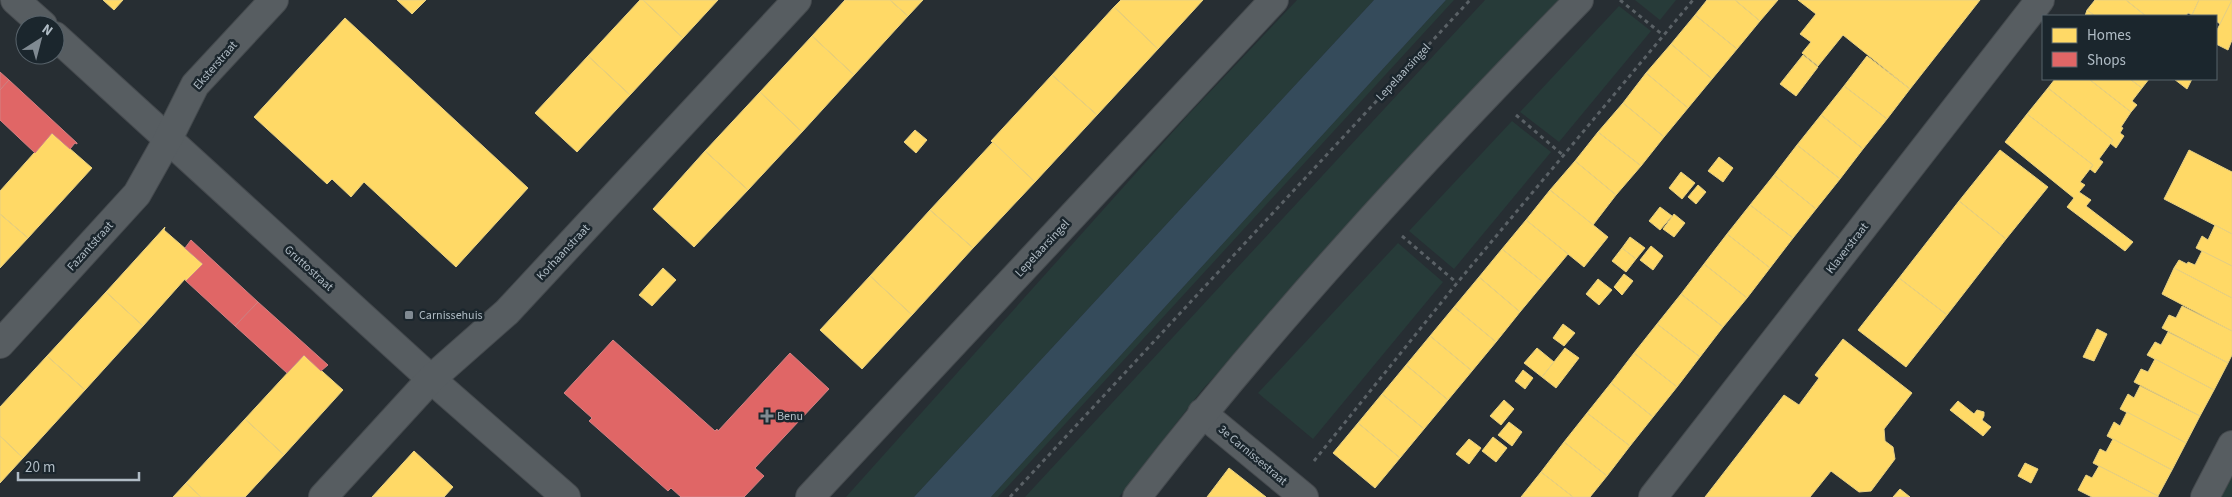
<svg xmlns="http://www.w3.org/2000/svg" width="2232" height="497" font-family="'Source Sans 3',sans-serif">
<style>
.green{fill:#273b39}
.water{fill:#354b5b}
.homes{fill:#ffd966;stroke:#e7d082}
.shops{fill:#e06666;stroke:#d28082}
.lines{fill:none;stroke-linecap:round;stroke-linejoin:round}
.minor-casing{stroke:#454a4e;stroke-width:30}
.path{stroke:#5a6166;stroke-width:3;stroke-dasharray:4 4;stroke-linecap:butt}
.minor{stroke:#575d61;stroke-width:28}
.poi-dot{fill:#808a92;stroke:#1b262d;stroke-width:2}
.labels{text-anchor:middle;stroke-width:5;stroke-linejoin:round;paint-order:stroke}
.street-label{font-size:12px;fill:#b0bcc5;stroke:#1b262d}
.poi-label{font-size:12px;fill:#b0bcc5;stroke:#1b262d;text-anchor:start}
</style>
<rect width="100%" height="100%" fill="#272e33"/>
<g class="green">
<polygon points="1297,0 1374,0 914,497 846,497 1188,115"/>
<polygon points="1446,0 1454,0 998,497 991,497"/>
<polygon points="1485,0 1562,0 1202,390 1119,497 1025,497"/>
<polygon points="1635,0 1676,0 1660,20"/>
<polygon points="1619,6 1651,31 1559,142 1520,112"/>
<polygon points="1512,121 1551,152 1454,269 1409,231"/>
<polygon points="1398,243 1443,282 1313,439 1258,393"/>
<polygon points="2232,470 2232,497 2218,497"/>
</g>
<polygon class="water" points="1374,0 1446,0 991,497 914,497"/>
<g class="homes">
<polygon points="103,0 123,0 114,10"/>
<polygon points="397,0 426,0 412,14"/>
<polygon points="640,0 643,0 683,38 630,95 588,56"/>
<polygon points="643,0 718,0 683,38"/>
<polygon points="845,0 890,0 908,16 854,75 812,36"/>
<polygon points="890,0 923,0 908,16"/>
<polygon points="1121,0 1203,0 1158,49 1114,7"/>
<polygon points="1707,0 1735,0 1760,21 1737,49 1695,15"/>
<polygon points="1735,0 1778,0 1760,21"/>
<polygon points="1798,0 1980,0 1910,89 1843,35 1818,66 1802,53 1811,42 1800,34 1816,14"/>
<polygon points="2095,0 2126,0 2146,16 2095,16 2087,10"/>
<polygon points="2126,0 2199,0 2192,15 2188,13 2186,16 2146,16"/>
<polygon points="2199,0 2232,0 2220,24 2216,21 2216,16 2192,15"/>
<polygon points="2232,0 2232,40 2228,50 2216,44 2216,32"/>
<polygon points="1114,7 1158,49 1097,115 1052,75"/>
<polygon points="2087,10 2095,16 2085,16"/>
<polygon points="1695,15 1737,49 1712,79 1671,44"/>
<polygon points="345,18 528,188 456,267 364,182 351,197 332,179 327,184 254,117"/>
<polygon points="812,36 854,75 802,132 760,92"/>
<polygon points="1671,44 1712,79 1688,108 1646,73"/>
<polygon points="1803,55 1818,67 1796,96 1780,84"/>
<polygon points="588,56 630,95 577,152 535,113"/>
<polygon points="1867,56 1910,89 1887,119 1844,86"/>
<polygon points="1646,73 1688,108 1664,137 1623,103"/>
<polygon points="1052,75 1097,115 1035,182 991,141"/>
<polygon points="2055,79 2089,79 2131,112 2121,127 2123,128 2120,133 2124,136 2116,148 2110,143 2113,140 2048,88"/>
<polygon points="2089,79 2130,79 2142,88 2132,101 2137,105 2131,112"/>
<polygon points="2130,79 2149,79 2142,88"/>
<polygon points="2174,79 2192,79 2187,89"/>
<polygon points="1844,86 1887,119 1863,149 1821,115"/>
<polygon points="2048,88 2113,140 2099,159 2103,162 2095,173 2090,169 2093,165 2027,114"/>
<polygon points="760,92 802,132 748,190 705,151"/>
<polygon points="1623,103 1664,137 1641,166 1598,132"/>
<polygon points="2027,114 2093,165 2080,182 2085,185 2079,192 2091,200 2086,206 2133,242 2125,251 2067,207 2074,198 2005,142"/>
<polygon points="1821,115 1863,149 1840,179 1797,145"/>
<polygon points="915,130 927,140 916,153 904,142"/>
<polygon points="1598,132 1641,166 1616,195 1575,161"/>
<polygon points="52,133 92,168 28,238 0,214 0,191"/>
<polygon points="993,142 1035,182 973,248 930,210"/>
<polygon points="1797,145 1840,179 1816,209 1774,175"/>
<polygon points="2000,150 2048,187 2006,239 1959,201"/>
<polygon points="2189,150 2232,172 2232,234 2164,199"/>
<polygon points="705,151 748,190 694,247 653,209"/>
<polygon points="1719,157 1733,168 1723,182 1708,171"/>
<polygon points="1575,161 1616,195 1593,225 1550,190"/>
<polygon points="1681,172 1695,183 1682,199 1669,188"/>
<polygon points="1774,175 1816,209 1793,238 1750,205"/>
<polygon points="1698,185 1706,192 1696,204 1688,197"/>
<polygon points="1550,190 1608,237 1584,267 1526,220"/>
<polygon points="1959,201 2006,239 1947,315 1899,278"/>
<polygon points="1750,205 1793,238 1770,268 1727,234"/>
<polygon points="1660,207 1672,216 1660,230 1649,221"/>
<polygon points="930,210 973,248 912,315 870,276"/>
<polygon points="0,214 28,238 0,268"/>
<polygon points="1674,214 1685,223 1674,237 1663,229"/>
<polygon points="1526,220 1568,254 1544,283 1502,249"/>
<polygon points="2215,225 2232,234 2232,266 2196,248 2202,236 2208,240"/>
<polygon points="165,227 164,230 203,264 186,281 185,279 143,326 106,292"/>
<polygon points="1727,234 1770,268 1747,298 1704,264"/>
<polygon points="1630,237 1645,248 1636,259 1622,248"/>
<polygon points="1651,246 1663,256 1653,270 1640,260"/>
<polygon points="1622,248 1636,259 1626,272 1612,261"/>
<polygon points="1502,249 1544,283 1520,312 1479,277"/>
<polygon points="2202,251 2232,266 2232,298 2174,268 2179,260 2187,264 2188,262 2195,265"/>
<polygon points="1704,264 1747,298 1723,327 1681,294"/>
<polygon points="663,268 676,280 652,306 639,295"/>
<polygon points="2174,268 2232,298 2232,331 2162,294"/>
<polygon points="1624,274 1633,281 1622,295 1614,287"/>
<polygon points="870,276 912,315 862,369 820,330"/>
<polygon points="1479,277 1520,312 1496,342 1454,307"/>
<polygon points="1899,278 1947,315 1906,367 1858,330"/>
<polygon points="1598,279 1612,290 1599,305 1586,294"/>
<polygon points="106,292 143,326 85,390 47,356"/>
<polygon points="1681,294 1723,327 1700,357 1657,324"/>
<polygon points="2182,306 2232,331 2232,355 2228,363 2162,328 2169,315 2176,318"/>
<polygon points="1454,307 1496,342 1472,371 1430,336"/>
<polygon points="1563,324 1575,333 1564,346 1553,338"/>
<polygon points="1657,324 1700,357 1677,387 1634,353"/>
<polygon points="2097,329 2107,334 2094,361 2083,357"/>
<polygon points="2168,332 2228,363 2214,390 2147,355 2155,342 2161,345"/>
<polygon points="1430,336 1472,371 1448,400 1406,365"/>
<polygon points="1843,339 1912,393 1884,429 1885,441 1893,447 1895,459 1871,491 1859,492 1831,471 1810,497 1705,497 1784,395 1799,405 1819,378 1815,375"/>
<polygon points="1537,348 1554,362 1542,377 1524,363"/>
<polygon points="1565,348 1579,358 1556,388 1542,377"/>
<polygon points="1634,353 1677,387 1653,417 1611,383"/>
<polygon points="304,355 343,390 284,455 245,419"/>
<polygon points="47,356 85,390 23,458 0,436 0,407"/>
<polygon points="2155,359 2214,390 2200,416 2134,382 2141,369 2148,372"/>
<polygon points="1406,365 1448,400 1424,429 1382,394"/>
<polygon points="1523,370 1533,378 1525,389 1515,381"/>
<polygon points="1611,383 1653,417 1630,446 1587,413"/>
<polygon points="2140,386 2200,416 2186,443 2120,409 2128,394 2134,398"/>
<polygon points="1382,394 1424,429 1400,458 1358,423"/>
<polygon points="1504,400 1514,409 1501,425 1490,416"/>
<polygon points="1958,401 1974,414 1977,410 1984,412 1984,416 1982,420 1991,427 1983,436 1950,410"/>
<polygon points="2127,412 2186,443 2172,470 2107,436 2114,422 2120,426"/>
<polygon points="1587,413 1630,446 1607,476 1564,442"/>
<polygon points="245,419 284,455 245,497 201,497 186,483"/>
<polygon points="1509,422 1522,432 1512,446 1498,435"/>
<polygon points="1358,423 1400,458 1375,488 1333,453"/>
<polygon points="0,436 23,458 0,483"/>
<polygon points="1493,437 1507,448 1496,462 1482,451"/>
<polygon points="1469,439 1481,448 1469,464 1456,454"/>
<polygon points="2113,439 2172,470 2158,496 2093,463 2100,449 2106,452"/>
<polygon points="1564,442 1607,476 1590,497 1573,497 1541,472"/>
<polygon points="414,451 453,487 444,497 372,497"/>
<polygon points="2025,463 2038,469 2031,483 2018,476"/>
<polygon points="2099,466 2158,496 2158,497 2092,497 2078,490 2086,475 2092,478"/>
<polygon points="1229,468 1266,497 1207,497"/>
<polygon points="1541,472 1573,497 1521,497"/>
<polygon points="186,483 201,497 173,497"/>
<polygon points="1900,489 1910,497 1893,497"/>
</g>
<g class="shops">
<polygon points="0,72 9,80 0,90"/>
<polygon points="9,80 77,143 77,144 75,143 70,149 52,133 35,153 0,120 0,90"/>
<polygon points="191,240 258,302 235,326 186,281 203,264 185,248"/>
<polygon points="258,302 328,365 321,371 304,355 287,373 235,326"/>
<polygon points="613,340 715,431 717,429 718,431 790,353 829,389 755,468 764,476 744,497 681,497 671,488 668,491 589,421 592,418 564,393"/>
</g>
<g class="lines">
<g class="minor-casing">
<g id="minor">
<polyline points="15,0 43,25"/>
<polyline points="55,36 431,379 566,497"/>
<polyline points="0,344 137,194 168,139 195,85 274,0"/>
<polyline points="1202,413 1304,497"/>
<polyline points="323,497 431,379 507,312 797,0"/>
<polyline points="810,497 1274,0"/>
<path d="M 1137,497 C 1273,321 1424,158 1579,0"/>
<polyline points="1653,497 2040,0"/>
<polyline points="2205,497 2232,445"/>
</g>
</g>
<g class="path">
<polyline points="1620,0 1663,35"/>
<polyline points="1516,115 1564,156"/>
<polyline points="1402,236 1457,283"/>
<polyline points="1314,461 1457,283 1693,0"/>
<polyline points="1010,497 1470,0"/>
</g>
<use href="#minor" class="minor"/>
</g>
<g class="poi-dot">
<rect x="404" y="310" width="10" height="10" rx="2.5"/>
<path d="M764.5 408.5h5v5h5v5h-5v5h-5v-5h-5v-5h5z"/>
</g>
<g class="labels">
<g class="street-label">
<text transform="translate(215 65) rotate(-49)" y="4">Eksterstraat</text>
<text transform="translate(1403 72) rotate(-47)" y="4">Lepelaarsingel</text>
<text transform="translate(90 246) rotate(-48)" y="4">Fazantstraat</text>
<text transform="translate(1042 248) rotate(-47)" y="4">Lepelaarsingel</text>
<text transform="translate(1847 248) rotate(-52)" y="4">Klaverstraat</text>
<text transform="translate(563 252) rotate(-47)" y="4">Korhaanstraat</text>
<text transform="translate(309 268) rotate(42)" y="4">Gruttostraat</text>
<text transform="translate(1253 455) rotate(40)" y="4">3e Carnissestraat</text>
</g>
<g class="poi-label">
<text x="419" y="319">Carnissehuis</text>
<text x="777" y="420">Benu</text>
</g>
</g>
<rect x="2042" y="15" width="175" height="65" fill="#1b262d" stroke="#57626a"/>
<rect x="2052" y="28" width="25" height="15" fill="#ffd966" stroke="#57626a"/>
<text x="2087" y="40" font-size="15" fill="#b0bcc5">Homes</text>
<rect x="2052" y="52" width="25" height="15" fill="#e06666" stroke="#57626a"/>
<text x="2087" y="65" font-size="15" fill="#b0bcc5">Shops</text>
<g transform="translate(40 40) rotate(36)"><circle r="24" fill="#1b262d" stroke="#57626a"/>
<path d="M0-4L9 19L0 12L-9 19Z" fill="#808a92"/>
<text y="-8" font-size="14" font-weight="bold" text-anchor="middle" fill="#b0bcc5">N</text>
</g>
<path d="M18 472v8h121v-8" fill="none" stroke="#b0bcc5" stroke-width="2.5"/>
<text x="25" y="472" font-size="15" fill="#b0bcc5" stroke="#1b262d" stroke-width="4" paint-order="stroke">20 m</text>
</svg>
